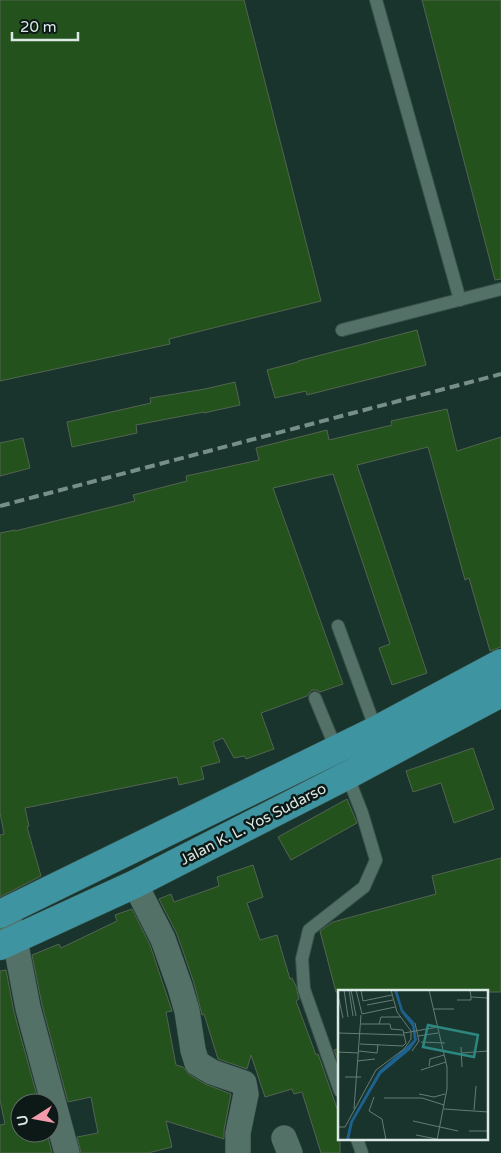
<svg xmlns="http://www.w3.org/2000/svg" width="501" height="1153" font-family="'Varela Round',sans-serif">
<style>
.building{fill:#23521d;stroke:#536451}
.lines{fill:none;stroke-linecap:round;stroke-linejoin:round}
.lane-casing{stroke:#39514b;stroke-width:14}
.street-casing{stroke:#39514b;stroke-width:26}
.highway-casing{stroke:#39514b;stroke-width:29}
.lane{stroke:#547168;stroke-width:12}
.street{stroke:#547168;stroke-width:25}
.highway{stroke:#3f94a1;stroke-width:28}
.rail{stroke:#788e88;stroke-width:4;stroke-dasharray:10 5;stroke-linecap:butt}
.labels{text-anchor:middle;stroke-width:5;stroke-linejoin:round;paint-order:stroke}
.street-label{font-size:15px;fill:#dae9e4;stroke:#0d1916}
.inset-road{fill:none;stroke:#667c76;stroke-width:1}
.view{fill:#2d8780;fill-opacity:0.15;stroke:#2d8780;stroke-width:2.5}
.inset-edge{fill:none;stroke:#dae9e4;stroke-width:2.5}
</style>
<rect width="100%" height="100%" fill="#18342d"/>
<g class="building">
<polygon points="0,0 244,0 321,301 169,339 170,344 0,381"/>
<polygon points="422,0 501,0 501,279 495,280"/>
<polygon points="417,330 426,365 307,395 306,391 275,398 267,370 298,362 298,361"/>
<polygon points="235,382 240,405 204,413 204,412 136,425 137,433 72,447 67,422 151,403 150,398 205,389"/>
<polygon points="447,409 457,451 501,437 501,647 490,651 469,578 465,580 428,447 357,465 427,673 392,685 379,648 390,644 333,474 273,488 343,684 320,692 317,690 312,690 309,693 307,696 261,713 274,749 246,759 244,756 234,758 223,738 213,742 220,762 201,767 204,779 179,785 177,777 25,808 29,826 27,827 41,876 0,897 0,835 4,834 0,813 0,533 15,530 15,531 135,501 133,495 187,481 186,476 259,460 256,448 327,430 329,440 392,425 391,421"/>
<polygon points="23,438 30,468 0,476 0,443"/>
<polygon points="473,748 494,809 454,823 441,783 413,792 406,771"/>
<polygon points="347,799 357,823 291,860 278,837"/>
<polygon points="501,858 501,992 336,992 320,931 333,922 436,894 432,876"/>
<polygon points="253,865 263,897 247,903 260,940 277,935 290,979 292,978 296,986 299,999 296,1001 316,1055 318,1054 340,1117 340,1153 321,1153 302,1092 294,1094 292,1089 265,1097 251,1055 247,1069 218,1059 204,1014 202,1015 194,983 177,934 159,899 171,894 174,902 219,886 217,877"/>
<polygon points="132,909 150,945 172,1011 166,1012 176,1065 183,1067 190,1075 205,1084 231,1094 224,1130 224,1139 166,1121 172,1147 148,1153 81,1153 77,1137 98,1133 91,1097 68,1102 42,1005 32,955 59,944 61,948 117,921 115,915"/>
<polygon points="6,970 14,1012 39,1103 20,1103 20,1133 47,1133 52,1153 0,1153 0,1125 5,1124 0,1100 0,971"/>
<polygon points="340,1048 340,1066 334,1050"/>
</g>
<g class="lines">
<g class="lane-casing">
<g id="lane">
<polyline points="376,0 460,300"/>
<polyline points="342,330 501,289"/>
<polyline points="338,626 376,730"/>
<polyline points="315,698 337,751"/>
<polyline points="340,1091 304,989 302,959 309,930 364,887 376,860 362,813 346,772"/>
<polyline points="357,1139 362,1153"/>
</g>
</g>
<g class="street-casing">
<g id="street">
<polyline points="135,884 163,939 180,987 187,1011 193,1050 197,1063 212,1072 244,1083 246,1094 238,1133 238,1153"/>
<polyline points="6,911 15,940 28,1008 67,1153"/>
<polyline points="284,1138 290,1153"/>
</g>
</g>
<g class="highway-casing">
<g id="highway">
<polyline points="0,914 376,730 501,663"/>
<polyline points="0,946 135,884 348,775 501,693"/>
</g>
</g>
<use href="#lane" class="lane"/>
<use href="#street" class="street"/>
<use href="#highway" class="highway"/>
<polyline class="rail" points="0,506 501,374"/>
</g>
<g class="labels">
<g class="street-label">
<text transform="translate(253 824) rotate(-27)" y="5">Jalan K. L. Yos Sudarso</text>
</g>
</g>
<g transform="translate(338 990)">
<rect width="150" height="150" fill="#18342d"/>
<path d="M 56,0 L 59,0 L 65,20 L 76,32 L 79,50 L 72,60 L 43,84 L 15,132 L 11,150 L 8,150 L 12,132 L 41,81 L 76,50 L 74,36 L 63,22 Z" fill="#1f618e"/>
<path class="inset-road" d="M 6,0 L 10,27M 11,0 L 15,26M 13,0 L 18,26M 18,0 L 24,24M 23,0 L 25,11 L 54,5M 91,0 L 109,77 L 109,99 L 99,150M 132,0 L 133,7 L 150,8M 0,5 L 5,28M 119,10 L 133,10 L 133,7M 29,15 L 55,10M 96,19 L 116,19M 24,24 L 57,17M 41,34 L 43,27 L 63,27M 0,43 L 66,45 L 65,40 L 53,39 L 52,34 L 23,34M 66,43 L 100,37M 80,46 L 100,43M 83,52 L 107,53M 22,54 L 65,56 L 68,53 L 66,45M 123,57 L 124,77M 21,61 L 39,63 L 40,54M 74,61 L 81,51 L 77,33M 0,62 L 21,63M 123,63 L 150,61M 19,71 L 37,69M 91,76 L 92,69 L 106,65M 83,80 L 108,72M 7,87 L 23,87M 81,104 L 96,107 L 107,104M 36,107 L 31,121 L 44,129 L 48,150M 46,108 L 84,108 L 106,115M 16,119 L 23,25M 106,119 L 150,122M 136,120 L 138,96M 75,131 L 120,141M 0,137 L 7,137 L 38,80 L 66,59 L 73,49 L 73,41 L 59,22 L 53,0M 131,141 L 150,141M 78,145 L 99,149"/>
<path class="view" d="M 90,35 L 140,45 L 136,67 L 85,57 Z"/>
<rect width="150" height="150" class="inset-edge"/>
</g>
<g transform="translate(35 1118) rotate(259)"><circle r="24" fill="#0d1916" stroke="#5f6c68"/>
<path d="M0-4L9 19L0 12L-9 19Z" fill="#f39aac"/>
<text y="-8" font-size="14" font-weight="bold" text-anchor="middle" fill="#dae9e4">U</text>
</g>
<path d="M12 32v8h66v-8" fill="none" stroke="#dae9e4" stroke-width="2.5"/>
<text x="20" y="32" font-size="15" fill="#dae9e4" stroke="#0d1916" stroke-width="4" paint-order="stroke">20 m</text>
</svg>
